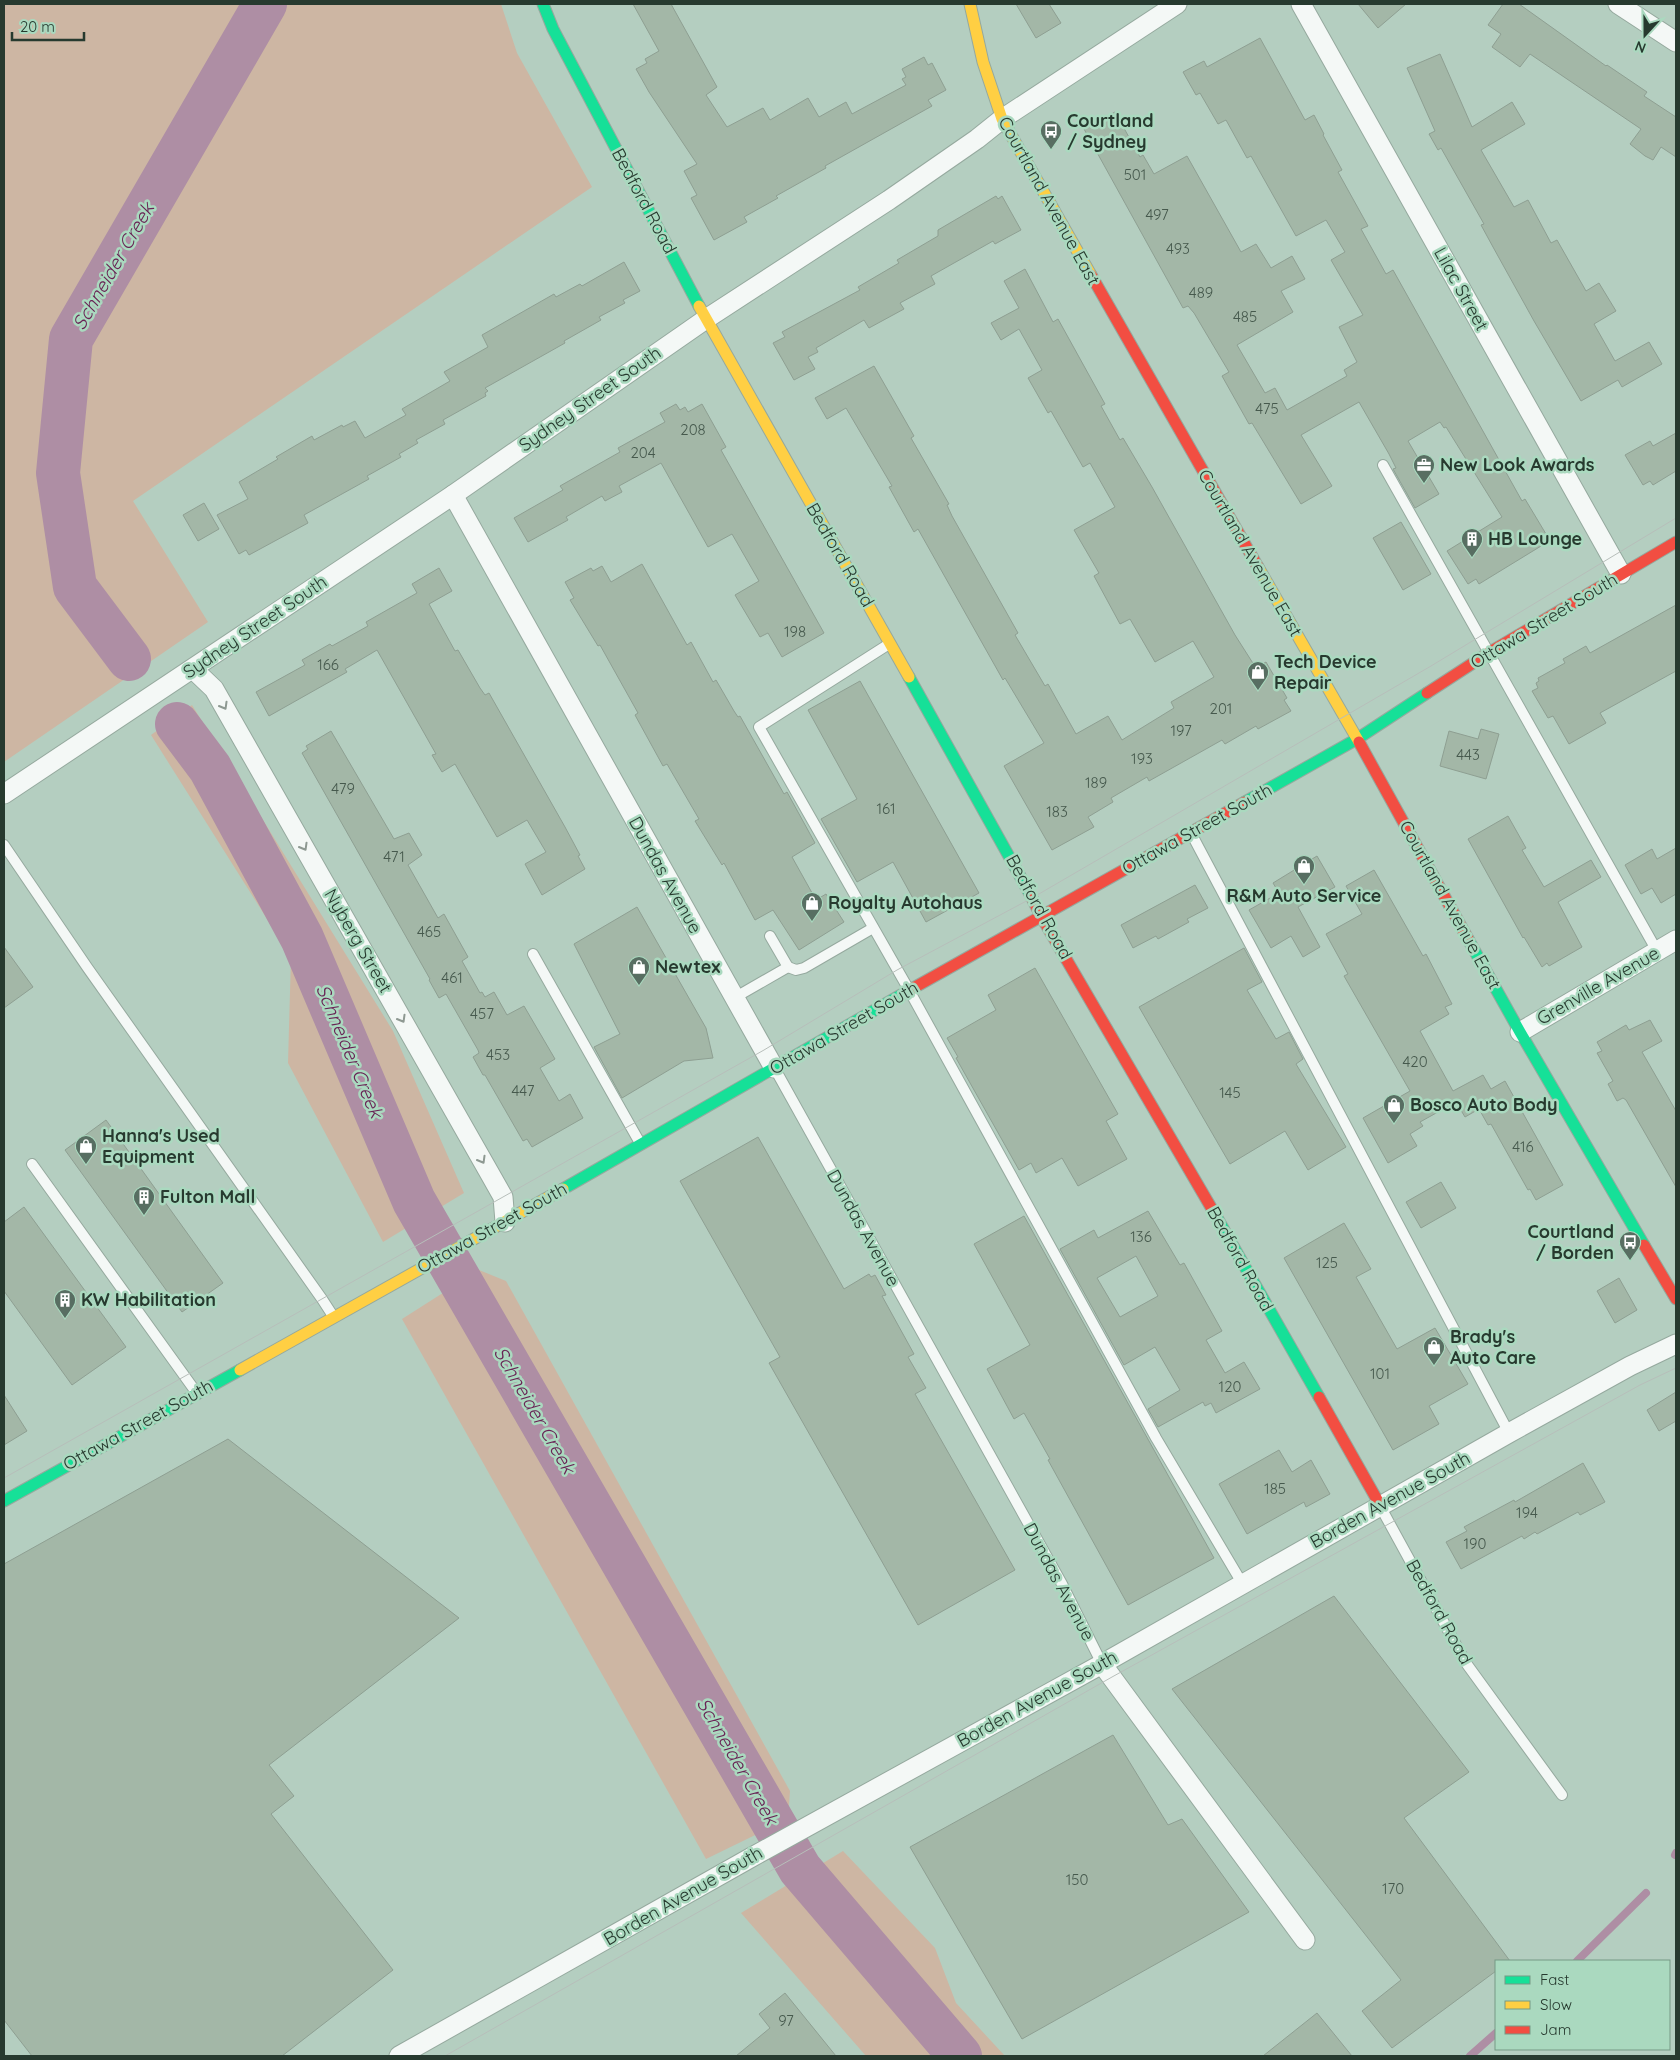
<svg xmlns="http://www.w3.org/2000/svg" width="1680" height="2060" font-family="Quicksand,sans-serif">
<style>
.green{fill:#cdb6a3}
.lines{fill:none;stroke-linecap:round;stroke-linejoin:round}
.stream{stroke:#ae8ea4;stroke-width:8}
.river{stroke:#ae8ea4;stroke-width:44}
.building{fill:#a3b7a7;stroke:#8e9f92;fill-rule:evenodd}
.lane-casing{stroke:#95a99e;stroke-width:12}
.street-casing{stroke:#95a99e;stroke-width:21}
.fast-casing{stroke:#95a99e;stroke-width:13}
.slow-casing{stroke:#95a99e;stroke-width:13}
.jam-casing{stroke:#95a99e;stroke-width:13}
.lane{stroke:#f4f8f6;stroke-width:10}
.street{stroke:#f4f8f6;stroke-width:19}
.fast{stroke:#16e098;stroke-width:11}
.slow{stroke:#ffcf43;stroke-width:11}
.jam{stroke:#f24e42;stroke-width:11}
.tram{stroke:#b7beba;stroke-width:1}
.oneway{stroke:#8e9992}
.labels{text-anchor:middle;stroke-width:5;stroke-linejoin:round;paint-order:stroke}
.number-label{font-size:15px;fill:#46594d}
.poi-label{font-size:18px;font-weight:bold;fill:#273a2f;stroke:#aad9bf;text-anchor:start}
.street-label{font-size:18px;fill:#273a2f;stroke:#aad9bf}
.water-label{font-size:19px;font-style:italic;fill:#692355;stroke:#aad9bf}
</style>
<rect width="100%" height="100%" fill="#b4cec0"/>
<g class="green">
<polygon points="4,4 501,4 517,53 592,187 133,501 208,622 4,762"/>
<polygon points="192,705 393,1031 464,1193 383,1242 288,1063 291,957 151,735"/>
<polygon points="479,1270 506,1281 790,1791 788,1819 706,1859 402,1319"/>
<polygon points="843,1851 935,1948 956,2003 1005,2056 866,2056 741,1913"/>
</g>
<g class="lines">
<g class="stream">
<polyline points="1675,1855 1676,1853"/>
<polyline points="1577,1961 1646,1893"/>
<polyline points="1470,2056 1496,2033"/>
</g>
<g class="river">
<polyline points="129,659 75,587 58,473 71,339 265,4"/>
<polyline points="177,724 210,768 302,938 414,1201 800,1869 960,2056"/>
</g>
</g>
<g class="building">
<polygon points="633,4 671,4 717,87 706,95 727,127 763,108 770,120 808,98 819,117 846,102 852,114 906,85 902,79 906,77 902,69 924,57 928,65 932,63 946,90 928,100 932,106 825,166 826,168 776,196 778,198 744,217 747,222 714,240 691,198 697,195 684,171 697,164 649,92 636,69 647,63 645,59 659,51"/>
<polygon points="1016,4 1049,4 1061,23 1036,38"/>
<polygon points="1358,4 1406,4 1378,28"/>
<polygon points="1503,4 1519,4 1606,66 1607,65 1647,92 1644,96 1676,117 1676,157 1661,147 1653,160 1645,156 1630,144 1641,129 1530,54 1520,67 1492,47 1501,34 1488,25"/>
<polygon points="1260,38 1305,120 1314,115 1324,134 1323,135 1342,170 1338,172 1368,226 1361,229 1386,274 1393,270 1522,501 1525,499 1549,539 1546,541 1546,543 1479,584 1476,579 1468,584 1447,551 1502,517 1446,427 1444,428 1440,422 1408,441 1439,494 1415,508 1393,469 1396,468 1389,454 1359,402 1301,435 1332,486 1301,504 1252,423 1249,424 1222,376 1229,372 1194,313 1188,306 1183,308 1084,129 1115,112 1140,157 1143,155 1154,174 1187,156 1241,252 1256,244 1271,268 1292,256 1305,279 1281,291 1293,312 1237,345 1265,393 1275,388 1287,410 1347,376 1344,370 1357,362 1339,327 1363,315 1331,260 1345,252 1326,220 1296,236 1251,156 1247,158 1226,120 1218,124 1200,93 1196,95 1183,72 1204,61 1207,67"/>
<polygon points="1440,54 1472,127 1512,102 1525,124 1481,150 1514,207 1528,200 1551,243 1557,240 1586,291 1599,283 1616,311 1594,324 1615,361 1649,342 1662,364 1622,387 1618,380 1581,401 1534,321 1493,247 1481,225 1484,224 1441,148 1438,150 1429,134 1435,131 1407,68"/>
<polygon points="996,196 998,199 1002,196 1021,230 995,244 993,241 931,276 935,284 900,303 904,309 869,328 864,320 816,348 818,352 808,357 815,369 794,380 773,343 785,337 782,332 860,290 858,287 899,263 897,260 938,236 938,230"/>
<polygon points="624,262 640,291 623,300 625,303 599,317 601,320 564,341 565,343 485,388 488,391 485,393 486,396 443,420 445,424 416,440 418,443 399,454 401,457 367,476 369,479 304,515 308,523 249,555 246,550 239,554 217,515 248,499 239,482 278,459 276,457 312,436 314,440 342,425 343,427 355,421 365,438 406,415 402,409 450,381 444,372 488,347 482,335 554,294 556,297 580,284 582,286"/>
<polygon points="1025,269 1053,322 1058,319 1105,404 1101,406 1120,440 1123,438 1152,487 1235,635 1256,668 1266,662 1287,698 1284,700 1291,711 1258,729 1256,726 1225,744 1222,740 1149,781 1147,777 1111,798 1113,802 1088,817 1094,827 1052,850 1004,766 1044,743 1005,678 1003,680 918,529 914,532 889,487 892,486 846,408 827,419 815,398 874,366 914,436 911,438 949,504 947,505 952,516 1018,633 1015,635 1045,686 1048,684 1076,734 1108,716 1122,740 1174,708 1171,702 1214,677 1193,641 1155,662 1130,619 1120,624 1094,576 1099,573 1074,530 1115,507 1090,463 1083,467 1051,411 1048,413 1028,378 1042,370 1019,329 1001,340 991,323 1019,308 1004,281"/>
<polygon points="676,404 680,410 685,407 688,412 702,404 726,447 721,450 824,633 782,657 768,633 760,637 735,595 759,581 732,534 708,547 661,463 619,486 622,492 605,501 602,496 566,517 568,520 528,542 514,518 563,490 560,486 620,452 618,448 665,422 660,413"/>
<polygon points="1676,433 1676,471 1653,485 1650,481 1643,485 1625,455 1650,441 1653,446"/>
<polygon points="204,503 219,529 198,541 183,515"/>
<polygon points="1401,522 1431,574 1403,590 1373,538"/>
<polygon points="642,564 687,645 691,642 713,682 716,680 734,711 738,717 740,716 784,794 787,792 815,843 792,857 816,900 826,894 844,922 799,950 773,910 755,920 724,863 722,865 695,821 699,819 667,764 663,766 635,715 638,713 600,645 598,646 570,600 574,598 565,582 591,568 593,571 602,566 611,582"/>
<polygon points="439,568 452,591 429,604 455,651 458,650 480,688 485,695 489,693 565,827 580,855 578,856 585,869 542,895 525,864 546,852 527,820 497,837 455,764 442,772 432,755 436,754 377,650 345,669 347,672 269,716 256,692 305,665 302,660 330,644 332,646 368,626 366,622 417,593 412,584"/>
<polygon points="1676,605 1676,671 1600,713 1606,723 1569,744 1553,716 1548,718 1532,691 1538,688 1536,683 1539,681 1538,678 1565,663 1563,659 1586,646 1590,653"/>
<polygon points="860,681 979,893 926,922 893,862 857,882 821,819 857,799 808,710"/>
<polygon points="1481,729 1499,734 1486,779 1440,766 1449,731 1478,739"/>
<polygon points="331,731 394,839 409,833 422,855 408,865 438,918 444,914 468,957 462,961 480,993 482,992 485,997 494,992 507,1015 524,1006 555,1059 540,1068 559,1101 570,1094 583,1118 532,1147 527,1139 523,1141 485,1075 483,1075 473,1057 479,1053 478,1050 446,994 439,998 429,980 430,979 302,753 308,749 306,746"/>
<polygon points="1508,816 1526,848 1522,850 1544,887 1591,860 1601,877 1558,902 1582,947 1549,966 1547,963 1542,967 1524,937 1523,938 1468,839"/>
<polygon points="1676,848 1676,894 1661,903 1652,888 1641,894 1625,865 1652,849 1657,859"/>
<polygon points="1317,856 1335,887 1298,907 1320,947 1303,957 1291,936 1271,948 1249,910 1279,893 1273,883"/>
<polygon points="1374,870 1423,956 1426,954 1452,1004 1445,1007 1449,1014 1420,1031 1453,1091 1483,1075 1491,1089 1505,1081 1563,1185 1536,1200 1530,1189 1528,1190 1491,1124 1488,1125 1479,1109 1465,1117 1456,1102 1420,1122 1423,1126 1410,1134 1417,1146 1388,1163 1363,1118 1410,1091 1344,976 1348,974 1326,934 1362,914 1346,886"/>
<polygon points="1195,885 1208,908 1187,919 1189,922 1158,939 1156,936 1133,948 1121,925"/>
<polygon points="637,907 706,1028 713,1058 684,1061 622,1098 594,1047 620,1034 574,944"/>
<polygon points="4,947 33,987 4,1008"/>
<polygon points="1244,948 1262,982 1247,990 1276,1039 1289,1032 1303,1059 1296,1064 1346,1147 1308,1170 1285,1131 1230,1164 1139,1007"/>
<polygon points="1035,968 1118,1114 1106,1121 1127,1159 1078,1186 1062,1158 1036,1173 1031,1163 1019,1170 956,1058 958,1057 947,1038 996,1010 988,995"/>
<polygon points="1650,1020 1662,1041 1642,1052 1676,1111 1676,1187 1626,1100 1623,1098 1617,1101 1608,1084 1613,1081 1597,1053 1602,1051 1597,1042 1626,1025 1629,1030"/>
<polygon points="106,1120 223,1283 182,1312 65,1150"/>
<polygon points="758,1137 844,1289 869,1274 871,1277 875,1275 886,1295 882,1296 914,1354 908,1357 926,1388 915,1394 1015,1570 918,1625 769,1363 780,1357 680,1181"/>
<polygon points="1441,1182 1456,1208 1421,1228 1406,1202"/>
<polygon points="24,1207 126,1347 72,1385 4,1291 4,1222"/>
<path d="M 1148,1211 L 1180,1265 L 1184,1263 L 1222,1331 L 1206,1340 L 1225,1373 L 1244,1362 L 1260,1389 L 1216,1413 L 1211,1403 L 1205,1406 L 1203,1402 L 1158,1427 L 1148,1409 L 1180,1390 L 1155,1347 L 1124,1365 L 1060,1249 L 1094,1230 L 1098,1238 ZM 1136,1256 L 1158,1296 L 1120,1317 L 1097,1278 Z"/>
<polygon points="1024,1216 1214,1558 1128,1605 1048,1460 1050,1459 1024,1413 1014,1419 987,1369 1030,1345 974,1244"/>
<polygon points="1344,1223 1371,1269 1356,1277 1397,1349 1435,1328 1468,1384 1429,1406 1439,1424 1393,1450 1284,1258"/>
<polygon points="1619,1278 1637,1310 1615,1323 1597,1291"/>
<polygon points="1676,1392 1676,1421 1659,1431 1647,1410"/>
<polygon points="4,1395 27,1431 4,1445"/>
<polygon points="228,1439 459,1618 269,1765 294,1796 271,1814 393,1970 282,2056 32,2056 4,2020 4,1564"/>
<polygon points="1279,1450 1292,1472 1311,1460 1330,1494 1306,1507 1304,1502 1247,1534 1219,1484"/>
<polygon points="1583,1463 1605,1502 1580,1515 1578,1512 1537,1534 1535,1532 1524,1539 1522,1536 1461,1569 1446,1542 1467,1531 1464,1527 1514,1500 1515,1502"/>
<polygon points="1334,1596 1469,1772 1404,1818 1510,1961 1496,1961 1496,1971 1392,2048 1362,2011 1401,1980 1172,1689"/>
<polygon points="1113,1735 1168,1825 1182,1819 1249,1912 1022,2039 910,1847"/>
<polygon points="785,1993 836,2056 736,2056 770,2028 759,2014"/>
<polygon points="1317,2013 1352,2056 1263,2056"/>
</g>
<g class="lines">
<g class="lane-casing">
<g id="lane">
<polyline points="1383,465 1657,951"/>
<polyline points="889,644 759,727 909,990 1156,1438 1242,1583"/>
<polyline points="1191,833 1509,1433"/>
<polyline points="4,845 87,967 322,1299 333,1316"/>
<polyline points="533,954 640,1143"/>
<polyline points="788,967 796,970 804,968 873,928"/>
<polyline points="734,998 788,967 770,936"/>
<polyline points="775,1069 1062,1584 1102,1664"/>
<polyline points="32,1164 196,1392"/>
<polyline points="1380,1506 1466,1663 1562,1795"/>
</g>
</g>
<g class="street-casing">
<g id="street">
<polyline points="1301,4 1621,574"/>
<polyline points="1618,4 1676,42"/>
<polyline points="453,495 774,1068"/>
<polyline points="193,669 214,689 490,1174 503,1197 505,1222"/>
<polyline points="4,794 453,495 706,319 889,200 977,139 1002,119 1177,4"/>
<polyline points="1520,1032 1676,940"/>
<polyline points="1102,1664 1305,1940"/>
<polyline points="399,2056 752,1857 1102,1664 1509,1433 1630,1366 1676,1344"/>
</g>
</g>
<g class="fast-casing">
<g id="fast">
<polyline points="543,4 553,29 699,306"/>
<polyline points="909,677 1030,894"/>
<polyline points="1245,802 1357,739 1427,693"/>
<polyline points="1468,939 1520,1032 1644,1245"/>
<polyline points="563,1189 908,991"/>
<polyline points="1212,1209 1319,1397"/>
<polyline points="4,1501 240,1370"/>
</g>
</g>
<g class="slow-casing">
<g id="slow">
<polyline points="970,4 983,62 1002,119 1091,275"/>
<polyline points="699,306 909,677"/>
<polyline points="1258,567 1359,742"/>
<polyline points="240,1370 563,1189"/>
</g>
</g>
<g class="jam-casing">
<g id="jam">
<polyline points="1091,275 1258,567"/>
<polyline points="1427,693 1490,652 1676,542"/>
<polyline points="1359,742 1468,939"/>
<polyline points="1030,894 1041,916 1212,1209"/>
<polyline points="908,991 1245,802"/>
<polyline points="1644,1245 1676,1299"/>
<polyline points="1319,1397 1380,1505"/>
</g>
</g>
<use href="#lane" class="lane"/>
<use href="#street" class="street"/>
<use href="#fast" class="fast"/>
<use href="#slow" class="slow"/>
<use href="#jam" class="jam"/>
<g class="tram">
<polyline points="4,1478 764,1050 897,970 1032,898 1431,666 1676,518"/>
<polyline points="445,2056 1112,1677 1640,1385 1676,1368"/>
</g>
</g>
<defs><path id="oneway-chevron" d="M-2-3.5L2.5 0L-2 3.5" fill="none" stroke-width="1.6" stroke-linecap="round" stroke-linejoin="round" transform="scale(1.25)"/></defs>
<g class="oneway">
<use href="#oneway-chevron" transform="translate(224 706) rotate(60)"/>
<use href="#oneway-chevron" transform="translate(304 847) rotate(60)"/>
<use href="#oneway-chevron" transform="translate(402 1019) rotate(60)"/>
<use href="#oneway-chevron" transform="translate(482 1160) rotate(60)"/>
</g>
<defs>
<g id="bus-pin" transform="scale(1.125)"><path d="M0 17L-7.5 6A9.5 9.5 0 1 1 7.5 6Z" fill="#586e62" stroke="#aad9bf"/><path d="M-5-6H5V4H4V6H2V4H-2V6H-4V4H-5ZM-3.5-4V0h7V-4ZM-3.5 1.2v1.5H-2V1.2ZM2 1.2v1.5H3.5V1.2Z" fill="#fff"/></g>
<g id="office-pin" transform="scale(1.125)"><path d="M0 17L-7.5 6A9.5 9.5 0 1 1 7.5 6Z" fill="#586e62" stroke="#aad9bf"/><path d="M-6-3h4V-5.5h4V-3h4V5H-6ZM-1-4.5V-3h2v-1.5ZM-6 0V1H6V0Z" fill="#fff"/></g>
<g id="building-pin" transform="scale(1.125)"><path d="M0 17L-7.5 6A9.5 9.5 0 1 1 7.5 6Z" fill="#586e62" stroke="#aad9bf"/><path d="M-4-6H4V6H1V3H-1V6H-4ZM-2.5-4.3h1.7v1.8h-1.7ZM.8-4.3h1.7v1.8H.8ZM-2.5-1h1.7V.8h-1.7ZM.8-1h1.7V.8H.8Z" fill="#fff"/></g>
<g id="shop-pin" transform="scale(1.125)"><path d="M0 17L-7.5 6A9.5 9.5 0 1 1 7.5 6Z" fill="#586e62" stroke="#aad9bf"/><path d="M-5-2.5h2.3a2.7 3.5 0 0 1 5.4 0H5L5.5 6h-11ZM-1.5-2.5h3a1.5 2.3 0 0 0-3 0Z" fill="#fff"/></g>
</defs>
<g fill-rule="evenodd">
<use href="#bus-pin" x="1051" y="131"/>
<use href="#office-pin" x="1424" y="465"/>
<use href="#building-pin" x="1472" y="539"/>
<use href="#shop-pin" x="1258" y="672"/>
<use href="#shop-pin" x="1304" y="866"/>
<use href="#shop-pin" x="812" y="903"/>
<use href="#shop-pin" x="639" y="967"/>
<use href="#shop-pin" x="1394" y="1105"/>
<use href="#shop-pin" x="86" y="1146"/>
<use href="#building-pin" x="144" y="1197"/>
<use href="#bus-pin" x="1630" y="1242"/>
<use href="#building-pin" x="65" y="1300"/>
<use href="#shop-pin" x="1434" y="1347"/>
</g>
<g class="labels">
<g class="number-label">
<text x="1135" y="180">501</text>
<text x="1157" y="220">497</text>
<text x="1178" y="254">493</text>
<text x="1201" y="298">489</text>
<text x="1245" y="322">485</text>
<text x="1267" y="414">475</text>
<text x="693" y="435">208</text>
<text x="643" y="458">204</text>
<text x="795" y="637">198</text>
<text x="328" y="670">166</text>
<text x="1221" y="714">201</text>
<text x="1181" y="736">197</text>
<text x="1468" y="760">443</text>
<text x="1142" y="764">193</text>
<text x="1096" y="788">189</text>
<text x="343" y="794">479</text>
<text x="886" y="814">161</text>
<text x="1057" y="817">183</text>
<text x="394" y="862">471</text>
<text x="429" y="937">465</text>
<text x="452" y="983">461</text>
<text x="482" y="1019">457</text>
<text x="498" y="1060">453</text>
<text x="1415" y="1067">420</text>
<text x="523" y="1096">447</text>
<text x="1230" y="1098">145</text>
<text x="1523" y="1152">416</text>
<text x="1141" y="1242">136</text>
<text x="1327" y="1268">125</text>
<text x="1380" y="1379">101</text>
<text x="1230" y="1392">120</text>
<text x="1275" y="1494">185</text>
<text x="1527" y="1518">194</text>
<text x="1475" y="1549">190</text>
<text x="1077" y="1885">150</text>
<text x="1393" y="1894">170</text>
<text x="786" y="2026">97</text>
</g>
<g class="poi-label">
<text x="1067" y="127">Courtland<tspan x="1067" dy="21">/ Sydney</tspan></text>
<text x="1440" y="471">New Look Awards</text>
<text x="1488" y="545">HB Lounge</text>
<text x="1274" y="668">Tech Device<tspan x="1274" dy="21">Repair</tspan></text>
<text x="1304" y="902" text-anchor="middle">R&amp;M Auto Service</text>
<text x="828" y="909">Royalty Autohaus</text>
<text x="655" y="973">Newtex</text>
<text x="1410" y="1111">Bosco Auto Body</text>
<text x="102" y="1142">Hanna's Used<tspan x="102" dy="21">Equipment</tspan></text>
<text x="160" y="1203">Fulton Mall</text>
<text x="1614" y="1238" text-anchor="end">Courtland<tspan x="1614" dy="21">/ Borden</tspan></text>
<text x="81" y="1306">KW Habilitation</text>
<text x="1450" y="1343">Brady's<tspan x="1450" dy="21">Auto Care</tspan></text>
</g>
<g class="street-label">
<text transform="translate(644 201) rotate(62)" y="6">Bedford Road</text>
<text transform="translate(1049 201) rotate(61)" y="6">Courtland Avenue East</text>
<text transform="translate(1461 289) rotate(61)" y="6">Lilac Street</text>
<text transform="translate(590 399) rotate(-35)" y="6">Sydney Street South</text>
<text transform="translate(1250 553) rotate(60)" y="6">Courtland Avenue East</text>
<text transform="translate(840 555) rotate(60)" y="6">Bedford Road</text>
<text transform="translate(1544 621) rotate(-31)" y="6">Ottawa Street South</text>
<text transform="translate(255 627) rotate(-34)" y="6">Sydney Street South</text>
<text transform="translate(1197 829) rotate(-29)" y="6">Ottawa Street South</text>
<text transform="translate(665 875) rotate(61)" y="6">Dundas Avenue</text>
<text transform="translate(1450 905) rotate(61)" y="6">Courtland Avenue East</text>
<text transform="translate(1039 907) rotate(61)" y="6">Bedford Road</text>
<text transform="translate(358 941) rotate(60)" y="6">Nyberg Street</text>
<text transform="translate(1598 986) rotate(-30)" y="6">Grenville Avenue</text>
<text transform="translate(844 1028) rotate(-30)" y="6">Ottawa Street South</text>
<text transform="translate(492 1228) rotate(-29)" y="6">Ottawa Street South</text>
<text transform="translate(863 1228) rotate(61)" y="6">Dundas Avenue</text>
<text transform="translate(1240 1259) rotate(61)" y="6">Bedford Road</text>
<text transform="translate(138 1425) rotate(-29)" y="6">Ottawa Street South</text>
<text transform="translate(1390 1500) rotate(-29)" y="6">Borden Avenue South</text>
<text transform="translate(1059 1582) rotate(62)" y="6">Dundas Avenue</text>
<text transform="translate(1439 1612) rotate(61)" y="6">Bedford Road</text>
<text transform="translate(1037 1699) rotate(-29)" y="6">Borden Avenue South</text>
<text transform="translate(683 1896) rotate(-30)" y="6">Borden Avenue South</text>
</g>
<g class="water-label">
<text transform="translate(113 266) rotate(-60)" y="7">Schneider Creek</text>
<text transform="translate(350 1051) rotate(67)" y="7">Schneider Creek</text>
<text transform="translate(535 1410) rotate(60)" y="7">Schneider Creek</text>
<text transform="translate(738 1761) rotate(60)" y="7">Schneider Creek</text>
</g>
</g>
<rect width="1680" height="2060" fill="none" stroke="#273a2f" stroke-width="10"/>
<rect x="1495" y="1960" width="175" height="90" fill="#aad9bf" stroke="#769985"/>
<rect x="1505" y="1976" width="25" height="8" fill="#16e098" stroke="#769985"/>
<text x="1540" y="1985" font-size="15" fill="#273a2f">Fast</text>
<rect x="1505" y="2001" width="25" height="8" fill="#ffcf43" stroke="#769985"/>
<text x="1540" y="2010" font-size="15" fill="#273a2f">Slow</text>
<rect x="1505" y="2026" width="25" height="8" fill="#f24e42" stroke="#769985"/>
<text x="1540" y="2035" font-size="15" fill="#273a2f">Jam</text>
<g transform="translate(1645 35) rotate(201)" stroke="#aad9bf" stroke-width="4" paint-order="stroke">
<path d="M0-4L9 19L0 12L-9 19Z" fill="#273a2f"/>
<text y="-8" font-size="14" font-weight="bold" text-anchor="middle" fill="#273a2f">N</text>
</g>
<path d="M12 32v8h72v-8" fill="none" stroke="#273a2f" stroke-width="2.5"/>
<text x="20" y="32" font-size="15" fill="#273a2f" stroke="#aad9bf" stroke-width="4" paint-order="stroke">20 m</text>
</svg>
